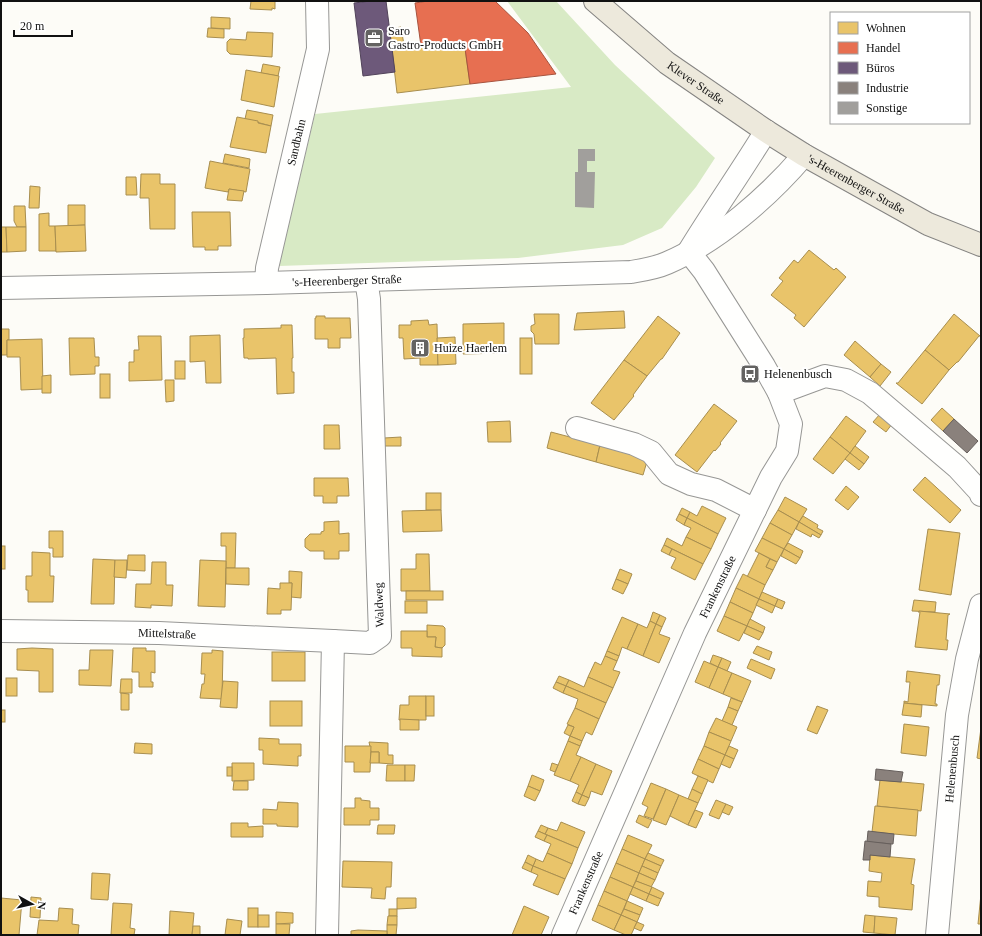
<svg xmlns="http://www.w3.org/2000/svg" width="982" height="936" font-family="Georgia,serif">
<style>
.forest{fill:#d8eac5}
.homes{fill:#e9c46a;stroke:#a88e4f}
.shops{fill:#e76f51;stroke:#a7533e}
.offices{fill:#6d597a;stroke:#51435a}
.industry{fill:#8a817c;stroke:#665f5c}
.building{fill:#a19f9c}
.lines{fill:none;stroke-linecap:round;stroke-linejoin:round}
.minor-casing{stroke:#979795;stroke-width:24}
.major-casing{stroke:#858482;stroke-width:24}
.minor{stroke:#fffffe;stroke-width:22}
.major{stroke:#ede9dc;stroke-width:22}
.labels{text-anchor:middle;stroke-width:4;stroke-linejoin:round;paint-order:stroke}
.poi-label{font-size:12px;fill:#111;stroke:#fff;text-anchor:start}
.street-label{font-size:12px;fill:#111;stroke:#fff}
</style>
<rect width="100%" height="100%" fill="#fdfcf7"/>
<polygon class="forest" points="507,1 556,1 615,65 715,158 696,187 662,228 623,245 518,258 279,266 315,114 571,87"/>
<g class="homes">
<polygon points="251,1 275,1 275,9 272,8 272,10 250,9"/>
<polygon points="211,17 230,18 230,29 211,28"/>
<polygon points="401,27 404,45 391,47 389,29"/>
<polygon points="208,28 224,29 224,38 207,37"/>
<polygon points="247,32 273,33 272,57 230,54 227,51 227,42 230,39 246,40"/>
<polygon points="464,41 470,84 397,93 392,50"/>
<polygon points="263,64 280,67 278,76 261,73"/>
<polygon points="246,70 279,76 274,107 241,100"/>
<polygon points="247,110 273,115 271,126 245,119"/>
<polygon points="237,117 258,121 258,123 271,126 266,153 230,147"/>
<polygon points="225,154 250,159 249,168 223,163"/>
<polygon points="210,161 250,169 246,192 229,189 228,192 205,188"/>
<polygon points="141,174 160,174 160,184 175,184 175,229 150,229 149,198 140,198"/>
<polygon points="126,177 136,177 137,195 126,195"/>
<polygon points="30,186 40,187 39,208 29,208"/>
<polygon points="229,189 244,191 242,201 227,200"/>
<polygon points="68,205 85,205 85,225 68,226"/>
<polygon points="14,206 25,206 26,227 17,227 14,221"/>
<polygon points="192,212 230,212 231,246 218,246 218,250 205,250 205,247 193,247"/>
<polygon points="49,213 49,226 55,226 56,251 39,251 39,214"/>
<polygon points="85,225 86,251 56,252 55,226"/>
<polygon points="1,227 6,227 7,252 1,252"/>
<polygon points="6,227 26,227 26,251 7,252"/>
<polygon points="809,250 834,270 836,268 846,277 804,327 794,318 796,315 771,295 783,281 779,278 794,260 798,263"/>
<polygon points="624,311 625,328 574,330 577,313"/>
<polygon points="534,314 559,314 559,344 535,344 534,334 531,331 531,326 535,324"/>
<polygon points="954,314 980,336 979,336 958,362 957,362 949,370 925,350"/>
<polygon points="316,316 325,316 325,318 350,318 351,338 340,338 340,348 328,348 328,339 315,339 315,318 316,318"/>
<polygon points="658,316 680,333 662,359 661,359 647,376 624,360"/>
<polygon points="428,320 429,325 437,324 438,365 420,365 420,358 404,359 403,338 399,338 399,325 411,325 411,321"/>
<polygon points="504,323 504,353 463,354 463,324"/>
<polygon points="281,325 292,325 293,358 292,358 292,372 294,372 294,393 277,394 276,358 248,359 248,358 244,358 243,338 244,338 244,329 281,328"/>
<polygon points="1,329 9,329 9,340 7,340 7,355 1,355"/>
<polygon points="220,335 221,383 206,383 205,361 190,362 190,336"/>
<polygon points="138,336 161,336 162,380 129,381 129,362 134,362 134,350 139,350"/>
<polygon points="455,337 456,364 438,365 437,338"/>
<polygon points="69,338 94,338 95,357 99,357 99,366 95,366 95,374 70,375"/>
<rect x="520" y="338" width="12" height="36"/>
<polygon points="42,339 43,389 21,390 20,357 7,357 7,340"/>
<polygon points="855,341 881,364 870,377 844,355"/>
<polygon points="925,350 949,370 922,404 896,383 898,383"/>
<polygon points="624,360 647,376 633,395 634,396 614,420 591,403"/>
<rect x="175" y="361" width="10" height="18"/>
<polygon points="881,364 891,372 880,386 870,377"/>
<rect x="100" y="374" width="10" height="24"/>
<polygon points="51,375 51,393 42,393 42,376"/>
<polygon points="165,380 174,380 174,401 166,402"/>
<polygon points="714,404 737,421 720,443 721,444 715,451 714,450 697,472 675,455"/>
<polygon points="942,408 954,419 943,431 931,420"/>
<polygon points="880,414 892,424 886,432 873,422"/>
<polygon points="846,416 866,431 850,453 830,437"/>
<polygon points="510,421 511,442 488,442 487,422"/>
<polygon points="324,425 339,425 340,449 324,449"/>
<polygon points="551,432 600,445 596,462 547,448"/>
<polygon points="401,437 401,446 384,446 384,438"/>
<polygon points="830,437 850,453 833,474 813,459"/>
<polygon points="600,445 648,458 643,475 596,462"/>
<polygon points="855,446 869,457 864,464 850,453"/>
<polygon points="850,453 864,464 859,470 845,459"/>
<polygon points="925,477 961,510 950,523 913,490"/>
<polygon points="314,478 348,478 349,496 337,496 337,503 323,503 323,496 314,496"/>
<polygon points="846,486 859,497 848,510 835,500"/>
<rect x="426" y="493" width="15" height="17"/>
<polygon points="785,497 807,509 799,522 778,510"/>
<polygon points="702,506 726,518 718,534 687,518 690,512 697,516"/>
<polygon points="682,508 690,512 687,518 679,514"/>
<polygon points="441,510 442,531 403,532 402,511"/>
<polygon points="778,510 799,522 792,535 770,523"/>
<polygon points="679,514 687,518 684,525 676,520"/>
<polygon points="803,516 818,525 817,528 823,531 821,535 799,522"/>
<polygon points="687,518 718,534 711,549 686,537 691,528 684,525"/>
<polygon points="339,521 339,534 349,533 349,551 339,551 339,559 324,559 324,551 310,551 305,547 305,539 310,534 321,534 321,532 324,531 324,522"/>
<polygon points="799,522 821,535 819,538 812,534 811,537 796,529"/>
<polygon points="770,523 792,535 784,549 762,538"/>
<polygon points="928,529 960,533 951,595 919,590"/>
<polygon points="49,531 63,531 63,557 53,557 53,548 49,548"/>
<polygon points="221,533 236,533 235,568 226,568 226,546 221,546"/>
<polygon points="686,537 711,549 703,564 664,545 667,538 682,546"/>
<polygon points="762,538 784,549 777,562 755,551"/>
<polygon points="788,543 803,551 800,558 784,549"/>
<polygon points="664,545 672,549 669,555 661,551"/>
<rect x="1" y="546" width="4" height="23"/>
<polygon points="672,549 703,564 695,580 671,568 676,558 669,555"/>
<polygon points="784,549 800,558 796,564 781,556"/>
<polygon points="32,552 50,553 50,576 54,576 53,602 28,602 28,590 26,590 26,576 32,576"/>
<polygon points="759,553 770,559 766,567 773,570 765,585 747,577"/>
<polygon points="416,554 429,554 430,591 401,591 401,569 416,569"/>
<polygon points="128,555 145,555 145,571 127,570"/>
<polygon points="93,559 115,560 114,604 91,604"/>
<polygon points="770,559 777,562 773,570 766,567"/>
<polygon points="115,560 127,560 126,578 114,577"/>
<polygon points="200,560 226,561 225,607 198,606"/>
<polygon points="152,562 166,562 166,585 173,585 172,606 151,605 151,608 135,607 136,584 151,584"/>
<polygon points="226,568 249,568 249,585 226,584"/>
<polygon points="620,569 632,574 628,584 616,579"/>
<polygon points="289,571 302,572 301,598 291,597 292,583 289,583"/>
<polygon points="743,574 765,585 759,599 736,588"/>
<polygon points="616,579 628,584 623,594 612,589"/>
<polygon points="280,583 292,583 291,610 281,610 281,614 267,614 268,588 280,589"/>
<polygon points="736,588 759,599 753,613 730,602"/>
<rect x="406" y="591" width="37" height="9"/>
<polygon points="762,592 778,599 775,606 759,599"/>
<polygon points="759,599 775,606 772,613 756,605"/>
<polygon points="778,599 785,602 782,609 775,606"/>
<polygon points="914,600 936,602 935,612 912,611"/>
<rect x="405" y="601" width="22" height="12"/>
<polygon points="730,602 753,613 747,626 724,616"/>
<polygon points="919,611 950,614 948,615 946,640 948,640 947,650 915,647 920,612 918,612"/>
<polygon points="653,612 660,615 656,624 650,621"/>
<polygon points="660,615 666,618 662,627 656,624"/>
<polygon points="724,616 747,626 739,641 717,631"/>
<polygon points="622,617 638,624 627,649 622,647 619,656 607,651"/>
<polygon points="750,619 765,627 763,633 747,626"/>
<polygon points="650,621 656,624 643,656 627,649 638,624 647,628"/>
<polygon points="656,624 662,627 659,634 670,638 659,663 643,656"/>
<polygon points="427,625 443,626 445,628 445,645 442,648 435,647 436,637 427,637"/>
<polygon points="747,626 763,633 759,640 744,633"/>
<polygon points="401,631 427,631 427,637 436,637 435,647 442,648 442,657 412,656 412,648 401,648"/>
<polygon points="757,646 772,652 769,660 753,653"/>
<polygon points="32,648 53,649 53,692 39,692 39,671 17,670 17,649"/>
<polygon points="133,648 146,648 146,651 155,651 155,673 151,672 151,682 153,682 153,687 139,687 139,672 132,672"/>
<polygon points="90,650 113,650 111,686 79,685 79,670 89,670"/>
<polygon points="212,650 223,651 222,699 200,698 202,684 204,684 205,674 201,674 202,653 212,653"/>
<polygon points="607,651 619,656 617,661 605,656"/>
<rect x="272" y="652" width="33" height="29"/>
<polygon points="713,655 722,658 718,667 710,663"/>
<polygon points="605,656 617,661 613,670 620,672 613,688 588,677 595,662 601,665"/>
<polygon points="722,658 731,662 727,671 718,667"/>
<polygon points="751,659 775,669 771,679 747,668"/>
<polygon points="704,661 718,667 709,688 695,682"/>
<polygon points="718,667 732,673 723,694 709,688"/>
<polygon points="907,671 940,675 939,685 937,685 935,704 937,704 937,706 904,703 904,701 908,702 910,682 906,682"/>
<polygon points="732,673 751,681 742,702 723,694"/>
<polygon points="559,676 569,680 566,686 556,682"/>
<polygon points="588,677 613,688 606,703 566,686 569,680 584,687"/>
<rect x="6" y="678" width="11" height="18"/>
<polygon points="121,679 132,679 132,693 120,693"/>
<polygon points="223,681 238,682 237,708 220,707"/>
<polygon points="556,682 566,686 563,693 553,688"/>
<polygon points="566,686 606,703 599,719 575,708 578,699 563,693"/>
<polygon points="121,693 129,694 129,710 121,710"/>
<polygon points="409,696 426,696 426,720 399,720 400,705 409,705"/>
<rect x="426" y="696" width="8" height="20"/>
<polygon points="731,698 742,702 738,711 728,707"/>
<rect x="270" y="701" width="32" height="25"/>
<polygon points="904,703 922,705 921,717 902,715"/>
<polygon points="817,706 828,710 817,734 807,730"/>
<polygon points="728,707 738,711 732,725 722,721"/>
<polygon points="575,708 599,719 592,735 586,732 582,741 570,736 574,727 567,724"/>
<rect x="1" y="710" width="4" height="12"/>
<polygon points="716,718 737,727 731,741 709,732"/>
<polygon points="400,719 419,720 419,730 400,730"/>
<polygon points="904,724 929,727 926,756 901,753"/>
<polygon points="568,725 574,727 570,736 564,733"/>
<polygon points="981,728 981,759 977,758"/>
<polygon points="709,732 731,741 725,755 704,746"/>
<polygon points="570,736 582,741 580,746 568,741"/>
<polygon points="259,738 279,739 279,744 301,744 301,756 298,756 298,766 263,764 263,750 259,750"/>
<polygon points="568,741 580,746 576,755 581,757 570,781 554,775"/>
<polygon points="369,742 388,743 388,755 393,755 393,764 379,763 379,752 371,752"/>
<polygon points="135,743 152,744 152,754 134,753"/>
<polygon points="345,746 371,746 370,772 354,772 354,762 345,762"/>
<polygon points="704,746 725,755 719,769 698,759"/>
<polygon points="729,746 738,750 734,759 725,755"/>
<polygon points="371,752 379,752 379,763 370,763"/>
<polygon points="725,755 734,759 730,768 721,764"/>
<polygon points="581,757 596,764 582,795 576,792 579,785 570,781"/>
<polygon points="698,759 719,769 713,783 692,773"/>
<polygon points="232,763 254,763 254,780 232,781"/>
<polygon points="552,763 558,765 555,772 550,770"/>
<polygon points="596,764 612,771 602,795 591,791 589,798 582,795"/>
<polygon points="387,765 405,765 405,781 386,781"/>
<polygon points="405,765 415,765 414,781 405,781"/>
<rect x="227" y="767" width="5" height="9"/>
<polygon points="532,775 544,780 540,791 528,786"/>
<polygon points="698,776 708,780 702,794 692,789"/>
<polygon points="880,780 924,784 921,811 877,806"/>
<polygon points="234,781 248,781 248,790 233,790"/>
<polygon points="651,783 666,789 653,819 644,816 648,807 642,804"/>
<polygon points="528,786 540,791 535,801 524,796"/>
<polygon points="666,789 679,795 666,825 653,820"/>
<polygon points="692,789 702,794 698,803 688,799"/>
<polygon points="576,792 582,795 578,804 572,801"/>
<polygon points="582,795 589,798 585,806 578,804"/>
<polygon points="679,795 698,803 688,825 670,816"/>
<polygon points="355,798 361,798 361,800 370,801 370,808 379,808 379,820 370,820 370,825 344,825 344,808 355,808"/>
<polygon points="716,800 726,804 719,819 709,815"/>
<polygon points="278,802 298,803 298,827 277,826 277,824 263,824 263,809 277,810"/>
<polygon points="726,804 733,807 729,815 722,812"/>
<polygon points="875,806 918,810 916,836 872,832"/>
<polygon points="695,810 703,813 696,828 688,825"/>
<polygon points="639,815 652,820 648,828 636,822"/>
<polygon points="561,822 585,832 578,848 545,834 548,828 557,831"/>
<polygon points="231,823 248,823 248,827 263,826 263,837 231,837"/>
<polygon points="378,825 395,825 394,834 377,834"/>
<polygon points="541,825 548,828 545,834 538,831"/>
<polygon points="538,831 547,835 544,841 535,837"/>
<polygon points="547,835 578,848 572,864 547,853 551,844 544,841"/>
<polygon points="628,835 652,845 645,859 622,849"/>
<polygon points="622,849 645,859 639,873 616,863"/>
<polygon points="547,853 572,864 565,879 533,866 536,859 543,862"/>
<polygon points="648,853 664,860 661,866 645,859"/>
<polygon points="528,855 536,859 533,866 525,862"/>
<polygon points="870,855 915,859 911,884 914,885 912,910 879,907 879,897 867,896 868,881 881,882 882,873 869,871"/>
<polygon points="645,859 661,866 658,873 642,866"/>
<polygon points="343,861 392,862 391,887 386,887 385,899 371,898 372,888 342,887"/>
<polygon points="525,862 533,866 531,872 522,868"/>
<polygon points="616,863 639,873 633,887 610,877"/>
<polygon points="533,866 565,879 558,895 533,885 538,875 531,872"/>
<polygon points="642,866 658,873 655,880 639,873"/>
<polygon points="92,873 110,874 108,900 91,899"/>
<polygon points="639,873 655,880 651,887 636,881"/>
<polygon points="610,877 633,887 627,901 604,891"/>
<polygon points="636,881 652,887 649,894 633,887"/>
<polygon points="633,887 649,894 646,901 630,894"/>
<polygon points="652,887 664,893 661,899 649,894"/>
<polygon points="604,891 627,901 621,915 598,905"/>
<polygon points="649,894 661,899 658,906 646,901"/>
<polygon points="981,894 981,924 978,924"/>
<polygon points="31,897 41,898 40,918 30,917"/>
<polygon points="1,898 22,900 19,935 1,935"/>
<polygon points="397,898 416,898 416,908 397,909"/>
<polygon points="627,901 643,908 640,915 624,909"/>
<polygon points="113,903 132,904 130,928 135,929 134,935 111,935"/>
<polygon points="598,905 621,915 614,930 592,920"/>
<polygon points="524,906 549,917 541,935 512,935"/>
<polygon points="59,908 73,909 72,924 79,925 78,935 37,935 39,920 58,921"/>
<rect x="248" y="908" width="10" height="19"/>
<rect x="389" y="909" width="8" height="7"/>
<polygon points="624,909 640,915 637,922 621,915"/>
<polygon points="170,911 194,913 192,935 169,935"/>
<polygon points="276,912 293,913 293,923 276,924"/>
<rect x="258" y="915" width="11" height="12"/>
<polygon points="621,915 637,922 631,935 626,935 614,930"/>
<polygon points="865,915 875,916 874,933 863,932"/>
<polygon points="388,916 397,916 397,925 387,925"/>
<polygon points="875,916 897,918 895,935 874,933"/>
<polygon points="227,919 242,921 240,935 225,935"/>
<polygon points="637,922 644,925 641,931 634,928"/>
<polygon points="276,924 290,924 289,935 276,935"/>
<polygon points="387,925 397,925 396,935 387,935"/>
<polygon points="193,926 200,926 200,935 192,935"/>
<polygon points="358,930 387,931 387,935 351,935 351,931"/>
</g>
<polygon class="shops" points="428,1 495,1 528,33 556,74 470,84 464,41 421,46 415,3"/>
<polygon class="offices" points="371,1 386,1 395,72 363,76 354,3"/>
<g class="industry">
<polygon points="954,419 978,441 967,453 943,431"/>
<polygon points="876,769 903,772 901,782 875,780"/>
<polygon points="868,831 894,834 893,844 867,842"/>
<polygon points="865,841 891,844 890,857 870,855 870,860 863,860"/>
</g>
<polygon class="building" points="578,149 595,149 595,161 587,161 587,172 595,172 594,208 575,207 575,172 578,172"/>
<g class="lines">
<g class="minor-casing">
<g id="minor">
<path d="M 689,251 C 714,210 741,172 766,131"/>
<path id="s1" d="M 266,283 L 267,268 L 318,49 L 317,1"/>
<path id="s2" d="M 1,288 L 266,283 L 631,272 C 643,270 656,268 667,263 C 718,241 768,197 804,155"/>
<polyline points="779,393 825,376 846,380 870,393 957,467 980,492 981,495"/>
<polyline points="577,428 634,444 651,452 669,474 691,484 716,490 755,510"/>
<path id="s3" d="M 1,631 L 159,633 L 333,641"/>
<polyline points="327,935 333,641 370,643 380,636 369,299 366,280"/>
<path id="s4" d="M 563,935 L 695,633 L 771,477 L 787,451 L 791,424 L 779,393 L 764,366 L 704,271 L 689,252"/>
<path id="s5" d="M 937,935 L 957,715 L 967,659 L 981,605"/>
</g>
</g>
<g class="major-casing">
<g id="major">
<path id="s6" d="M 595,1 L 667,63 L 766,131 L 804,155 L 928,224 L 981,245"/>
</g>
</g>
<use href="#minor" class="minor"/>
<use href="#major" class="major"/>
</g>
<defs>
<g id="office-square" transform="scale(1)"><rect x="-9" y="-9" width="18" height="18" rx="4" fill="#646362" stroke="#fff"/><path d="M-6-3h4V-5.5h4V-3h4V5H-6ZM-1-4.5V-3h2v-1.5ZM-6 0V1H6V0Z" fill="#fff"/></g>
<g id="building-square" transform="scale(1)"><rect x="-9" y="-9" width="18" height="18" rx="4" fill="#646362" stroke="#fff"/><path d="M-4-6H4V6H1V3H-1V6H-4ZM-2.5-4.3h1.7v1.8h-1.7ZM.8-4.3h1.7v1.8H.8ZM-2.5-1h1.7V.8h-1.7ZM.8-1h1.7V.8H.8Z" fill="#fff"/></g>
<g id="bus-square" transform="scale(1)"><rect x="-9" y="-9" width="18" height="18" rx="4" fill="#646362" stroke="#fff"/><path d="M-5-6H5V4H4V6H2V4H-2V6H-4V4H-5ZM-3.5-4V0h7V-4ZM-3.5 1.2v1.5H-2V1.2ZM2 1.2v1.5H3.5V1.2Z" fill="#fff"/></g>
</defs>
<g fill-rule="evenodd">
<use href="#office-square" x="374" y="38"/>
<use href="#building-square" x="420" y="348"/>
<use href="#bus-square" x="750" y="374"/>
</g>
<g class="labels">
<g class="poi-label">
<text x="388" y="35">Saro<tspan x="388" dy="14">Gastro-Products GmbH</tspan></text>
<text x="434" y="352">Huize Haerlem</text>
<text x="764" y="378">Helenenbusch</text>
</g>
<g class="street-label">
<text dy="4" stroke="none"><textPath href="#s6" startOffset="130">Klever Straße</textPath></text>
<text dy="4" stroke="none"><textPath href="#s1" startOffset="144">Sandbahn</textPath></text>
<text dy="4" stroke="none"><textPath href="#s6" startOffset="320">'s-Heerenberger Straße</textPath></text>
<text dy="4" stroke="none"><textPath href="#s2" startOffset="346">'s-Heerenberger Straße</textPath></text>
<text dy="4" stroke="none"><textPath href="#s4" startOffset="381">Frankenstraße</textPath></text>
<text transform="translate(379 605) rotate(-92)" y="4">Waldweg</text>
<text dy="4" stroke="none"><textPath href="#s3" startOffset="166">Mittelstraße</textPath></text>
<text dy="4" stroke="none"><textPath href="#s5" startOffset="167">Helenenbusch</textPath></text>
<text dy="4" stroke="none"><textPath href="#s4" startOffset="57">Frankenstraße</textPath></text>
</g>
</g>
<rect width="982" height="936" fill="none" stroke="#111111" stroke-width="4"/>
<rect x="830" y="12" width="140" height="112" fill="#ffffff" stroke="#a0a0a0"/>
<rect x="838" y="22" width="20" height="12" fill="#e9c46a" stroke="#a0a0a0"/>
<text x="866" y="32" font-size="12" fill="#111111">Wohnen</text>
<rect x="838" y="42" width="20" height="12" fill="#e76f51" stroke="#a0a0a0"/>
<text x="866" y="52" font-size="12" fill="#111111">Handel</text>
<rect x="838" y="62" width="20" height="12" fill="#6d597a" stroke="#a0a0a0"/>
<text x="866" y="72" font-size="12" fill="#111111">Büros</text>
<rect x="838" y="82" width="20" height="12" fill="#8a817c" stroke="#a0a0a0"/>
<text x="866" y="92" font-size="12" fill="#111111">Industrie</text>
<rect x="838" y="102" width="20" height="12" fill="#a19f9c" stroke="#a0a0a0"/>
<text x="866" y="112" font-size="12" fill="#111111">Sonstige</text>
<g transform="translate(32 904) rotate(98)" stroke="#ffffff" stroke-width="3" paint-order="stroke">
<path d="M0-3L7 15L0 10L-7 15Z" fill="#111111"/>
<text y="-6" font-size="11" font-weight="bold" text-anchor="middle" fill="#111111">N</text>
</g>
<path d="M14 30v6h58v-6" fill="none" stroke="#111111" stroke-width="2"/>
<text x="20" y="30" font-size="12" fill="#111111" stroke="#ffffff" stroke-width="3" paint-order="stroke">20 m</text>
</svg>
